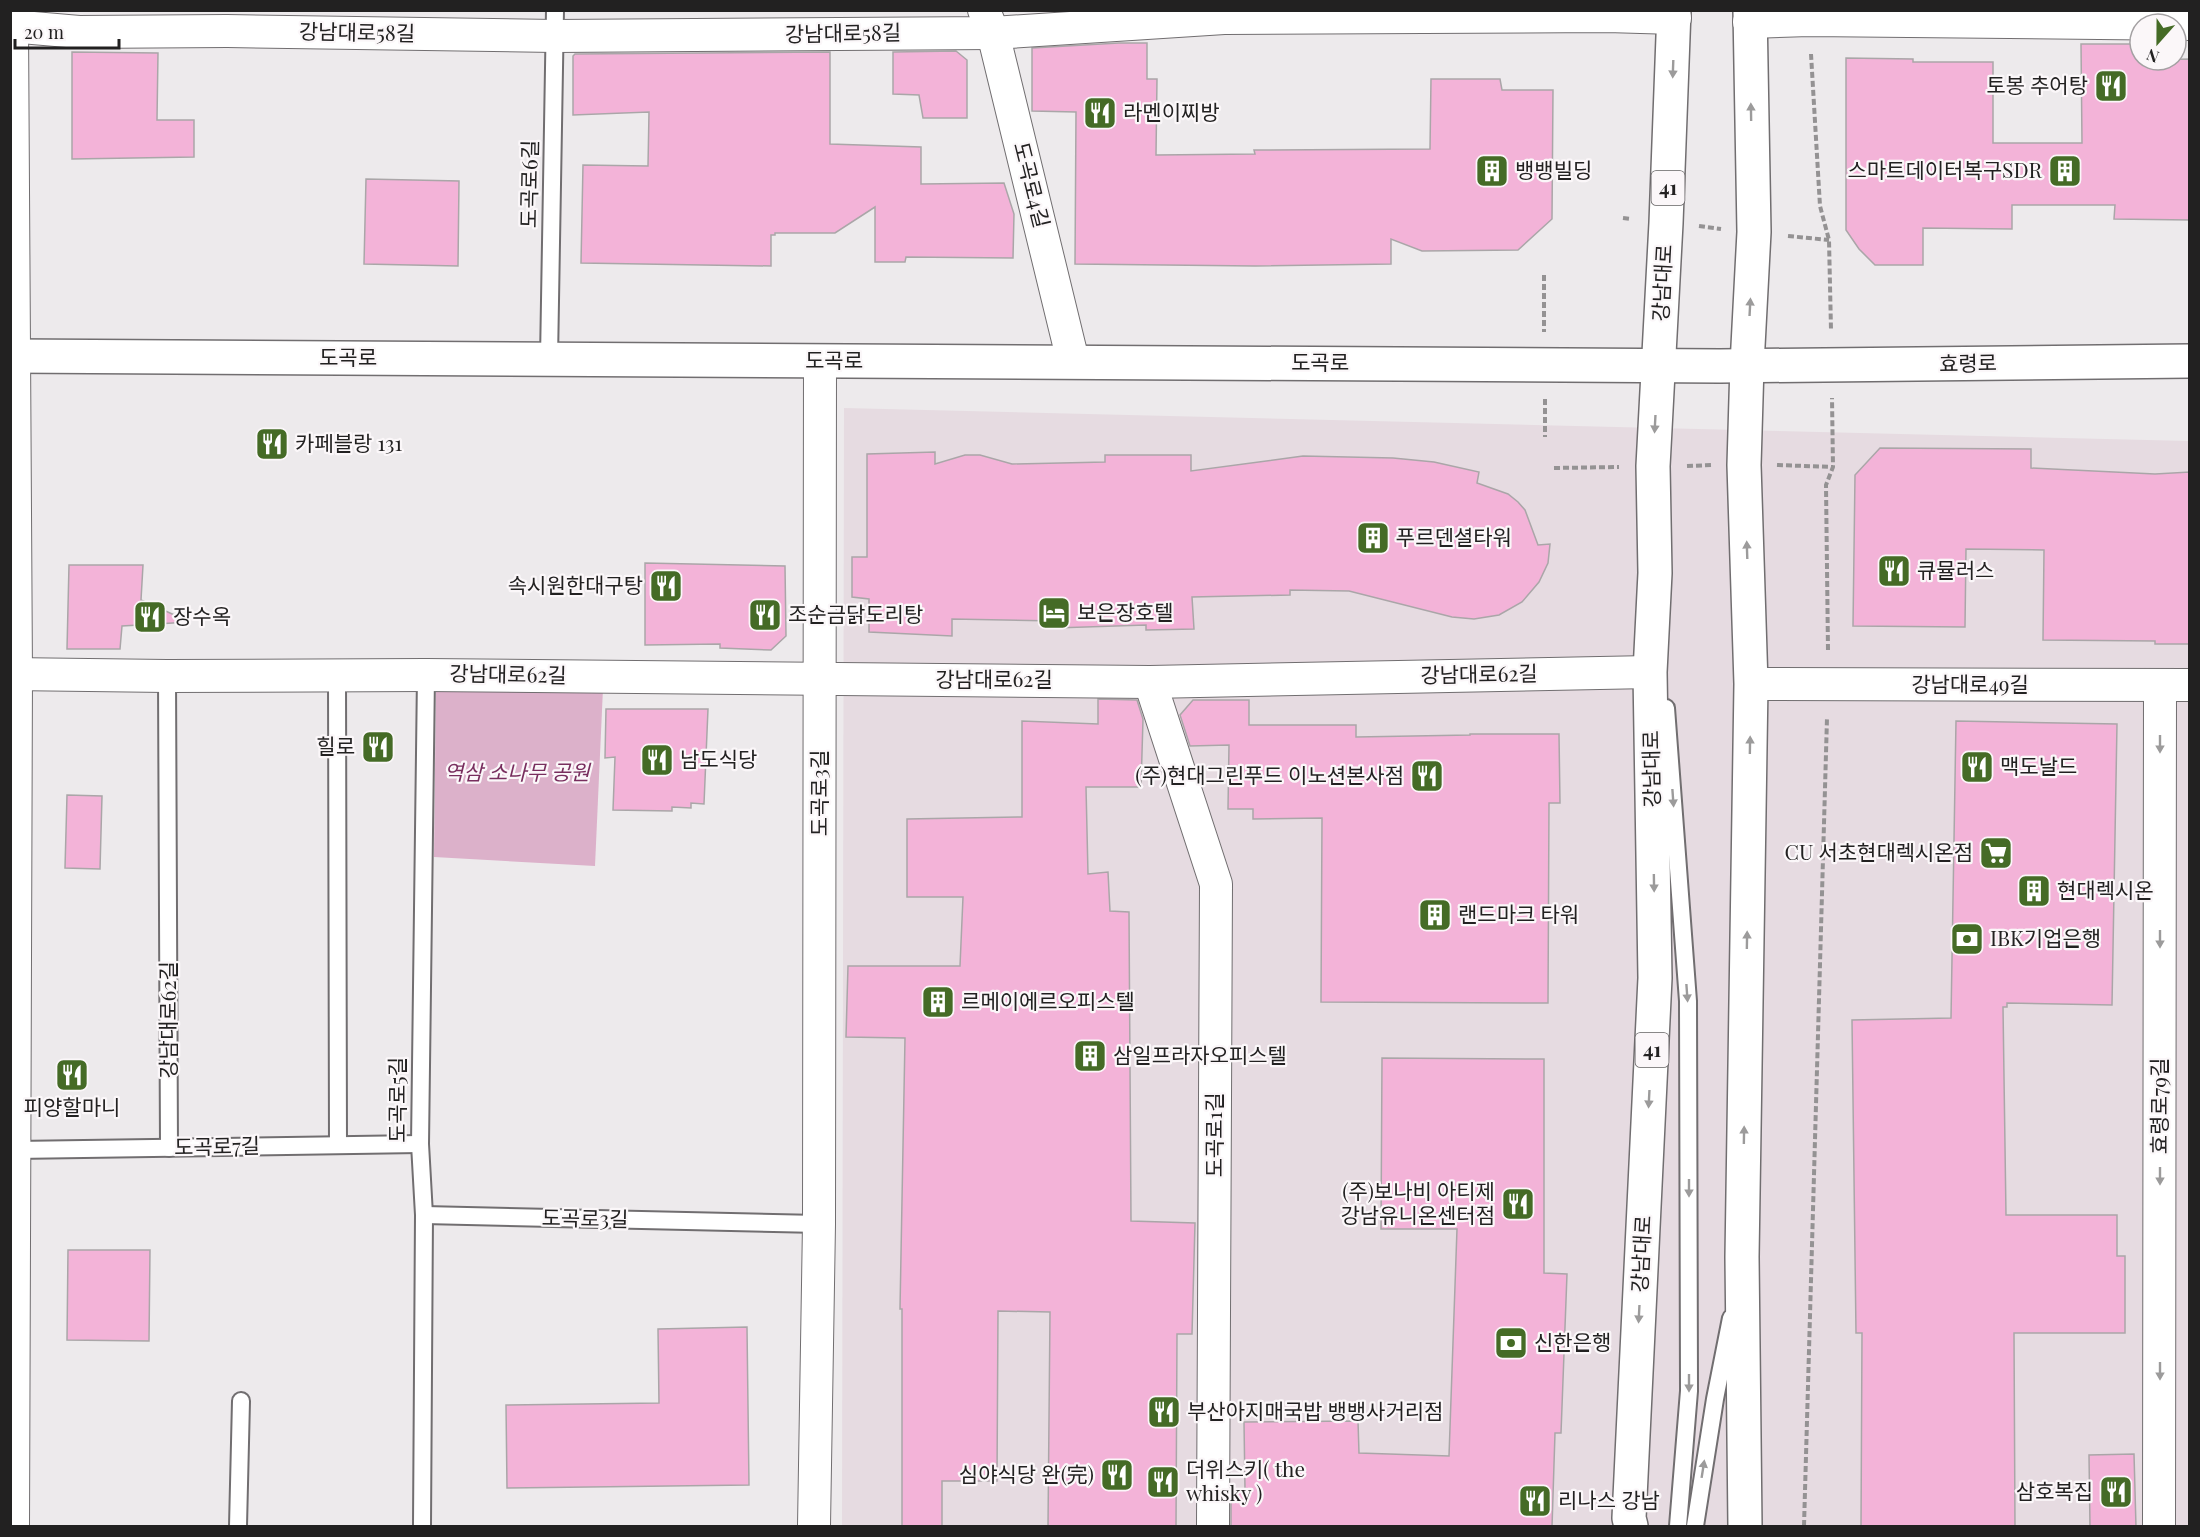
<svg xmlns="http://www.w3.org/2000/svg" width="2200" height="1537" font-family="'Playfair Display','Noto Sans KR',serif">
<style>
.built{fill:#e6dbe1}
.green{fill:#dcb1ca}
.building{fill:#f3b3d8;stroke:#aaa6a8;stroke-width:1.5}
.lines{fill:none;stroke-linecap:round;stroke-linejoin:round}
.service-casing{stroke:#716e70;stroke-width:20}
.minor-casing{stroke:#716e70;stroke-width:34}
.secondary-casing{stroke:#716e70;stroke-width:36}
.primary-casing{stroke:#716e70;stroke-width:36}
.path{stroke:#949293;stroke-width:4;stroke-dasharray:6 3;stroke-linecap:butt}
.service{stroke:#fff;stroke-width:16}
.minor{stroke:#fff;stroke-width:32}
.secondary{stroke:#fff;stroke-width:33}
.primary{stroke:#fff;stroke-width:33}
.oneway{fill:#9c9b9b}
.labels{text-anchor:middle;stroke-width:4.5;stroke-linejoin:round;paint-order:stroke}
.shield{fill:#fbf7f9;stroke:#636162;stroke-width:1.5}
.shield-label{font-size:20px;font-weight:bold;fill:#222121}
.street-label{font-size:21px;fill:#222121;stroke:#fbf7f9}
.poi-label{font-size:21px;fill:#222121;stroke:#fbf7f9;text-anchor:start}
.park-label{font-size:21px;font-style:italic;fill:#782e5e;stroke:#fbf7f9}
</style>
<rect width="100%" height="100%" fill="#edeaec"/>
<polygon class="built" points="844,408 2189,441 2189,1526 842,1526"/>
<polygon class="green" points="436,685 603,688 595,866 434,857"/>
<g class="building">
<polygon points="1119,43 1147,43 1147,79 1157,79 1156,155 1255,154 1254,150 1430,149 1431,79 1500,79 1502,90 1553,90 1552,219 1518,250 1422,251 1391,239 1391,264 1255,266 1075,264 1076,112 1032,111 1032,48"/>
<polygon points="2081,44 2138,44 2138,59 2140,60 2190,59 2190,220 2114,219 2115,205 2012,205 2012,229 1923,228 1923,265 1875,265 1859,249 1846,230 1846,58 1913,59 1913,62 1993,62 1993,143 2082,143"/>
<polygon points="956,51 967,60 967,118 923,118 919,95 893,94 893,52"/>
<polygon points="72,52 158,53 157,120 194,120 194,157 72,159"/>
<polygon points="830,52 830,144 921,147 921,184 1004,183 1014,214 1013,258 906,257 905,262 875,262 875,207 835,233 775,233 775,235 771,235 771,266 581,263 583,165 648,166 649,112 573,115 573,56 575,54"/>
<polygon points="366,179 459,181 458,266 364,264"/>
<polygon points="1880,448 2031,449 2031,468 2155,474 2190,472 2190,644 2155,644 2155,641 2043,640 2044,550 1966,549 1965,627 1853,626 1855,475"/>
<polygon points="935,452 935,464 965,455 980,455 1012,464 1105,462 1105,455 1191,455 1191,471 1303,456 1393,458 1434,462 1479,472 1477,483 1508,494 1518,502 1525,510 1538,545 1550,544 1548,563 1539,582 1522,602 1499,615 1474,619 1452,617 1349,591 1290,590 1290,595 1192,597 1194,629 1146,630 1146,625 1055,628 1055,621 952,619 952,636 869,632 869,599 852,597 852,557 867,557 867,454"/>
<polygon points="645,563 785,566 786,636 771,650 720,648 720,644 645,645"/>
<polygon points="69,565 143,565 141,600 190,622 122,626 120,649 67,649"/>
<polygon points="1098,699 1137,700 1143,719 1141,787 1086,787 1088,874 1108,872 1110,911 1129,912 1131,1221 1195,1223 1192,1334 1177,1334 1176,1527 1048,1527 1050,1312 998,1311 997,1481 942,1481 942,1527 902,1527 902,1309 900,1309 905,1038 846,1037 848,966 960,966 963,897 907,897 907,819 1022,817 1022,721 1098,724"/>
<polygon points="1193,700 1249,700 1249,725 1356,725 1356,737 1470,735 1470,734 1559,734 1560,803 1549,803 1548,1003 1321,1002 1322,818 1253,819 1253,809 1228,809 1229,745 1190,746 1180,715"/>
<polygon points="606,709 708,709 704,804 691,803 691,808 672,807 672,811 613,810 615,757 605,758"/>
<polygon points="1956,721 2117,724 2112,1005 2007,1003 2007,1007 2003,1007 2006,1215 2117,1215 2117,1256 2125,1256 2125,1333 2014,1333 2015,1527 1861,1527 1862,1333 1856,1333 1852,1020 1951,1018"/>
<polygon points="67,795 102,796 100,869 65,868"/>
<polygon points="1382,1058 1544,1059 1544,1273 1567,1274 1561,1433 1555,1433 1552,1527 1231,1527 1231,1489 1245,1489 1244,1422 1358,1421 1359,1453 1449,1456 1457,1229 1381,1229"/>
<polygon points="68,1250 150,1250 149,1341 67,1340"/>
<polygon points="747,1327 749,1485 507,1488 506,1405 659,1403 658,1329"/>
<polygon points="2134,1454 2136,1527 2090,1527 2089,1455"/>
</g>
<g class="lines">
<g class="service-casing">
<g id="service">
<polyline points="549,359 555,10"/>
<polyline points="337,675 338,1145"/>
<polyline points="167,676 169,1148"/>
<polyline points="1666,708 1688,1001 1689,1391 1678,1526"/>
<polyline points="15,1150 420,1144"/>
<polyline points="424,1215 819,1224"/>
<polyline points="238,1526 241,1401"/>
<polyline points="422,1526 424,1215 420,1144 426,675"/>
<polyline points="1695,1526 1715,1399 1731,1318"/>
</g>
</g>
<g class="minor-casing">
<g id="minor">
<polyline points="984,10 993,33 1073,361"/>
<polyline points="1749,22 1809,20 2190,24"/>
<polyline points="10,26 79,32 227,31 555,36 993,33 1224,18 1607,16 1675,18"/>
<polyline points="12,27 16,674 13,1526"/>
<polyline points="10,674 167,676 426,675 1150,682 1650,672"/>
<polyline points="1150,682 1216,884 1213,1526"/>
<polyline points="1751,684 2190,685"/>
<polyline points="814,1526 819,1224 820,361"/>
<polyline points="2159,1526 2160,686"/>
</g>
</g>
<g class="secondary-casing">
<polyline id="secondary" points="10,356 1720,366 2190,361"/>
</g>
<g class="primary-casing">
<g id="primary">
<polyline points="1631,1526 1629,1518 1655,978 1650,672 1655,573 1653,466 1666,223 1674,10"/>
<polyline points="1745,1526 1742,1257 1751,684 1744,465 1747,365 1754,232 1750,10"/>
</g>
</g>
<g class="path">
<polyline points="1811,54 1820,206 1829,240 1831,330"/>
<polyline points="1623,218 1631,219"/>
<polyline points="1699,226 1721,229"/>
<polyline points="1788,236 1829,240"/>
<polyline points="1544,275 1544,332"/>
<polyline points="1545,399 1545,437"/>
<polyline points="1777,465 1833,467"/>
<polyline points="1687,466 1712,465"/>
<polyline points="1554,468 1619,467"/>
<polyline points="1828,650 1826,485 1833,467 1832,398"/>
<polyline points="1804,1526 1827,718"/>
</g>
<use href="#service" class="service"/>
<use href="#minor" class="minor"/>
<use href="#secondary" class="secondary"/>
<use href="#primary" class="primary"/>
</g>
<defs><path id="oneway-solid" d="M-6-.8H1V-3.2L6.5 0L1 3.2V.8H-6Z" transform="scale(1.5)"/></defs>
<g class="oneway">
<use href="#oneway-solid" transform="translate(1673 69) rotate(92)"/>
<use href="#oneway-solid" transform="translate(1751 112) rotate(-91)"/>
<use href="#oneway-solid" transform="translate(1750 307) rotate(-87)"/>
<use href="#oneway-solid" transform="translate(1655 424) rotate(93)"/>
<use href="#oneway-solid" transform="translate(1747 550) rotate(-92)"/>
<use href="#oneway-solid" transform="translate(2160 744) rotate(90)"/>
<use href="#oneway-solid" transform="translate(1750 745) rotate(-89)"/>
<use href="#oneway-solid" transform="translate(1673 798) rotate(86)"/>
<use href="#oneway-solid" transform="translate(1654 883) rotate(89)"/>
<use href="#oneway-solid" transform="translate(2160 939) rotate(90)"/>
<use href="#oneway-solid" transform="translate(1747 940) rotate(-89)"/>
<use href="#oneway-solid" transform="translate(1687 993) rotate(86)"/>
<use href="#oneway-solid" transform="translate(1649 1099) rotate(93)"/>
<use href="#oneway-solid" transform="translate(1744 1135) rotate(-89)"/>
<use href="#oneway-solid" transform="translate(2160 1176) rotate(90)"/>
<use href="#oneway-solid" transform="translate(1689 1188) rotate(90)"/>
<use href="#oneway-solid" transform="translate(1639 1314) rotate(93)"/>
<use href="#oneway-solid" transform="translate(2160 1371) rotate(90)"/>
<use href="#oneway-solid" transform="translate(1689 1383) rotate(90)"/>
<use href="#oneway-solid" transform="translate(1703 1469) rotate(-81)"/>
</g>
<defs>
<g id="restaurant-square" transform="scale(1.725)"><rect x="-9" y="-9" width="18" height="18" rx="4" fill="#456b26" stroke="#fbf7f9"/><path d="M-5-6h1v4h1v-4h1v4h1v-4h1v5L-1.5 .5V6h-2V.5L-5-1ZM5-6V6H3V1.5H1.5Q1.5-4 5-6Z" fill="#fff"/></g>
<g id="building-square" transform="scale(1.725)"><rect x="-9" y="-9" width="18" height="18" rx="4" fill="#456b26" stroke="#fbf7f9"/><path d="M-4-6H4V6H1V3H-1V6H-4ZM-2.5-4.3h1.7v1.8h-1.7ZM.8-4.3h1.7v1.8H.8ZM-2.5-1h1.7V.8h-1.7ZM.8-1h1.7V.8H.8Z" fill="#fff"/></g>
<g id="hotel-square" transform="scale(1.725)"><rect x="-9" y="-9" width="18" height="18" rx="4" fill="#456b26" stroke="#fbf7f9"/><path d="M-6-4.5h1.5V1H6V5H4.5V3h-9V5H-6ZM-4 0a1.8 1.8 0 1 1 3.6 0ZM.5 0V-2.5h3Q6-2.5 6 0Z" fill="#fff"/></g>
<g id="supermarket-square" transform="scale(1.725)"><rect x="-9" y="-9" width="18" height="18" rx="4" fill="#456b26" stroke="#fbf7f9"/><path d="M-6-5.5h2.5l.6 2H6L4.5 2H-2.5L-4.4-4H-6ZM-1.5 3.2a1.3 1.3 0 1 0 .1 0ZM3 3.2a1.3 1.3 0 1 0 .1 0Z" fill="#fff"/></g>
<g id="bank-square" transform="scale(1.725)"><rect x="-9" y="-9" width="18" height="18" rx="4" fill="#456b26" stroke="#fbf7f9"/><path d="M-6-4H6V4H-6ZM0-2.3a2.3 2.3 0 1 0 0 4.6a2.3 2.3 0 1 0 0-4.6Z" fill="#fff"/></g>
</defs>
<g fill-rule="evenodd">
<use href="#restaurant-square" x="2111" y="86"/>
<use href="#restaurant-square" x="1100" y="113"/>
<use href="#building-square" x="1492" y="171"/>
<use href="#building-square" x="2065" y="171"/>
<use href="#restaurant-square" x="272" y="444"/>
<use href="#building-square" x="1373" y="538"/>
<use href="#restaurant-square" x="1894" y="571"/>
<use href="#restaurant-square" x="666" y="586"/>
<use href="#hotel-square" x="1054" y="613"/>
<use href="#restaurant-square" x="765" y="615"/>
<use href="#restaurant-square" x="150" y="617"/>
<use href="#restaurant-square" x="378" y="747"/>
<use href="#restaurant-square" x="657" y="760"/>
<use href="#restaurant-square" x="1977" y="767"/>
<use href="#restaurant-square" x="1427" y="776"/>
<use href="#supermarket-square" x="1996" y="853"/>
<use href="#building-square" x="2034" y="891"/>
<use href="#building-square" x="1435" y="915"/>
<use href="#bank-square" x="1967" y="939"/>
<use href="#building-square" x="938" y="1002"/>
<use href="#building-square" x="1090" y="1056"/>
<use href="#restaurant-square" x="72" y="1075"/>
<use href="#restaurant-square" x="1518" y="1204"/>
<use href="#bank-square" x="1511" y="1343"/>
<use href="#restaurant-square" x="1164" y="1412"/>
<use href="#restaurant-square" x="1117" y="1475"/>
<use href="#restaurant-square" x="1163" y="1482"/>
<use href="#restaurant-square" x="2116" y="1492"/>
<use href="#restaurant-square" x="1535" y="1501"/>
</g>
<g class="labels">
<g class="shield">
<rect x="1651.5" y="171" width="33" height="34" rx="4.5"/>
<rect x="1635.5" y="1033" width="33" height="34" rx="4.5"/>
</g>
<g class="shield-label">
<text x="1668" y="195">41</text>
<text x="1652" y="1057">41</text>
</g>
<g class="street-label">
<text transform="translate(357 33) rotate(1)" y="7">강남대로58길</text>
<text transform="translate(843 34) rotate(-1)" y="7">강남대로58길</text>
<text transform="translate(530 184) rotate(-89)" y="7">도곡로6길</text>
<text transform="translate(1031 185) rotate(76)" y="7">도곡로4길</text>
<text transform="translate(1663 283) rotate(-87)" y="7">강남대로</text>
<text x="348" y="365">도곡로</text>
<text x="834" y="368">도곡로</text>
<text x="1320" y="370">도곡로</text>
<text transform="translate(1968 364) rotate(-1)" y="7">효령로</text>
<text transform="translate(508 675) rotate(1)" y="7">강남대로62길</text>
<text transform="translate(1479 675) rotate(-1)" y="7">강남대로62길</text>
<text x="994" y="687">강남대로62길</text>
<text x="1970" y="692">강남대로49길</text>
<text transform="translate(1652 769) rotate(-91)" y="7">강남대로</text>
<text transform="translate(820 793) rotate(-90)" y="7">도곡로3길</text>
<text transform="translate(169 1020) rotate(-90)" y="7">강남대로62길</text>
<text transform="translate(398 1100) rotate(-90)" y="7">도곡로5길</text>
<text transform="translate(2160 1106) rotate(-90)" y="7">효령로79길</text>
<text transform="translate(1215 1135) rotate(-90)" y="7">도곡로1길</text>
<text transform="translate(217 1147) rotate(-1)" y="7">도곡로7길</text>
<text transform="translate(585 1219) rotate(1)" y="7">도곡로3길</text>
<text transform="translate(1642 1254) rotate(-87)" y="7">강남대로</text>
</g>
<g class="poi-label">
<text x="2088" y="93" text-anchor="end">토봉 추어탕</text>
<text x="1123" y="120">라멘이찌방</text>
<text x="1515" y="178">뱅뱅빌딩</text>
<text x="2042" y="178" text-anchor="end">스마트데이터복구SDR</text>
<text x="295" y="451">카페블랑 131</text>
<text x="1396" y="545">푸르덴셜타워</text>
<text x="1917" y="578">큐뮬러스</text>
<text x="643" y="593" text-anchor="end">속시원한대구탕</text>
<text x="1077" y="620">보은장호텔</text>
<text x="788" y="622">조순금닭도리탕</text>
<text x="173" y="624">장수옥</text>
<text x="355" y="754" text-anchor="end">힐로</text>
<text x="680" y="767">남도식당</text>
<text x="2000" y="774">맥도날드</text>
<text x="1404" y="783" text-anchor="end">(주)현대그린푸드 이노션본사점</text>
<text x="1973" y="860" text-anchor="end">CU 서초현대렉시온점</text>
<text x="2057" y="898">현대렉시온</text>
<text x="1458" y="922">랜드마크 타워</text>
<text x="1990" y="946">IBK기업은행</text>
<text x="961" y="1009">르메이에르오피스텔</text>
<text x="1113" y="1063">삼일프라자오피스텔</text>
<text x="72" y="1115" text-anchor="middle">피양할마니</text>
<text x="1495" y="1199" text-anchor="end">(주)보나비 아티제<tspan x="1495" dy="24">강남유니온센터점</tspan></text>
<text x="1534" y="1350">신한은행</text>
<text x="1187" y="1419">부산아지매국밥 뱅뱅사거리점</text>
<text x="1186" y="1477">더위스키( the<tspan x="1186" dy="24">whisky )</tspan></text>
<text x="1094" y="1482" text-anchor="end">심야식당 완(完)</text>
<text x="2093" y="1499" text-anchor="end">삼호복집</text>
<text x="1558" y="1508">리나스 강남</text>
</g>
<g class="park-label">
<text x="517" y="780">역삼 소나무 공원</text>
</g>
</g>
<rect width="2200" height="1537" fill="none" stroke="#222121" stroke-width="24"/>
<g transform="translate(2158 42) rotate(201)"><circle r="28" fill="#fbf7f9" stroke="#a4a1a3" stroke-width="1.5"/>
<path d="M0-4.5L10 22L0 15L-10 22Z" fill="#456b26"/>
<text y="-9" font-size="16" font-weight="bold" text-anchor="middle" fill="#222121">N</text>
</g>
<path d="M15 39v9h104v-9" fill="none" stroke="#222121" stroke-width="3"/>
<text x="24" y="39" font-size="18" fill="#222121" stroke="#fbf7f9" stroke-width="4.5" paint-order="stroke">20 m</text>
</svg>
